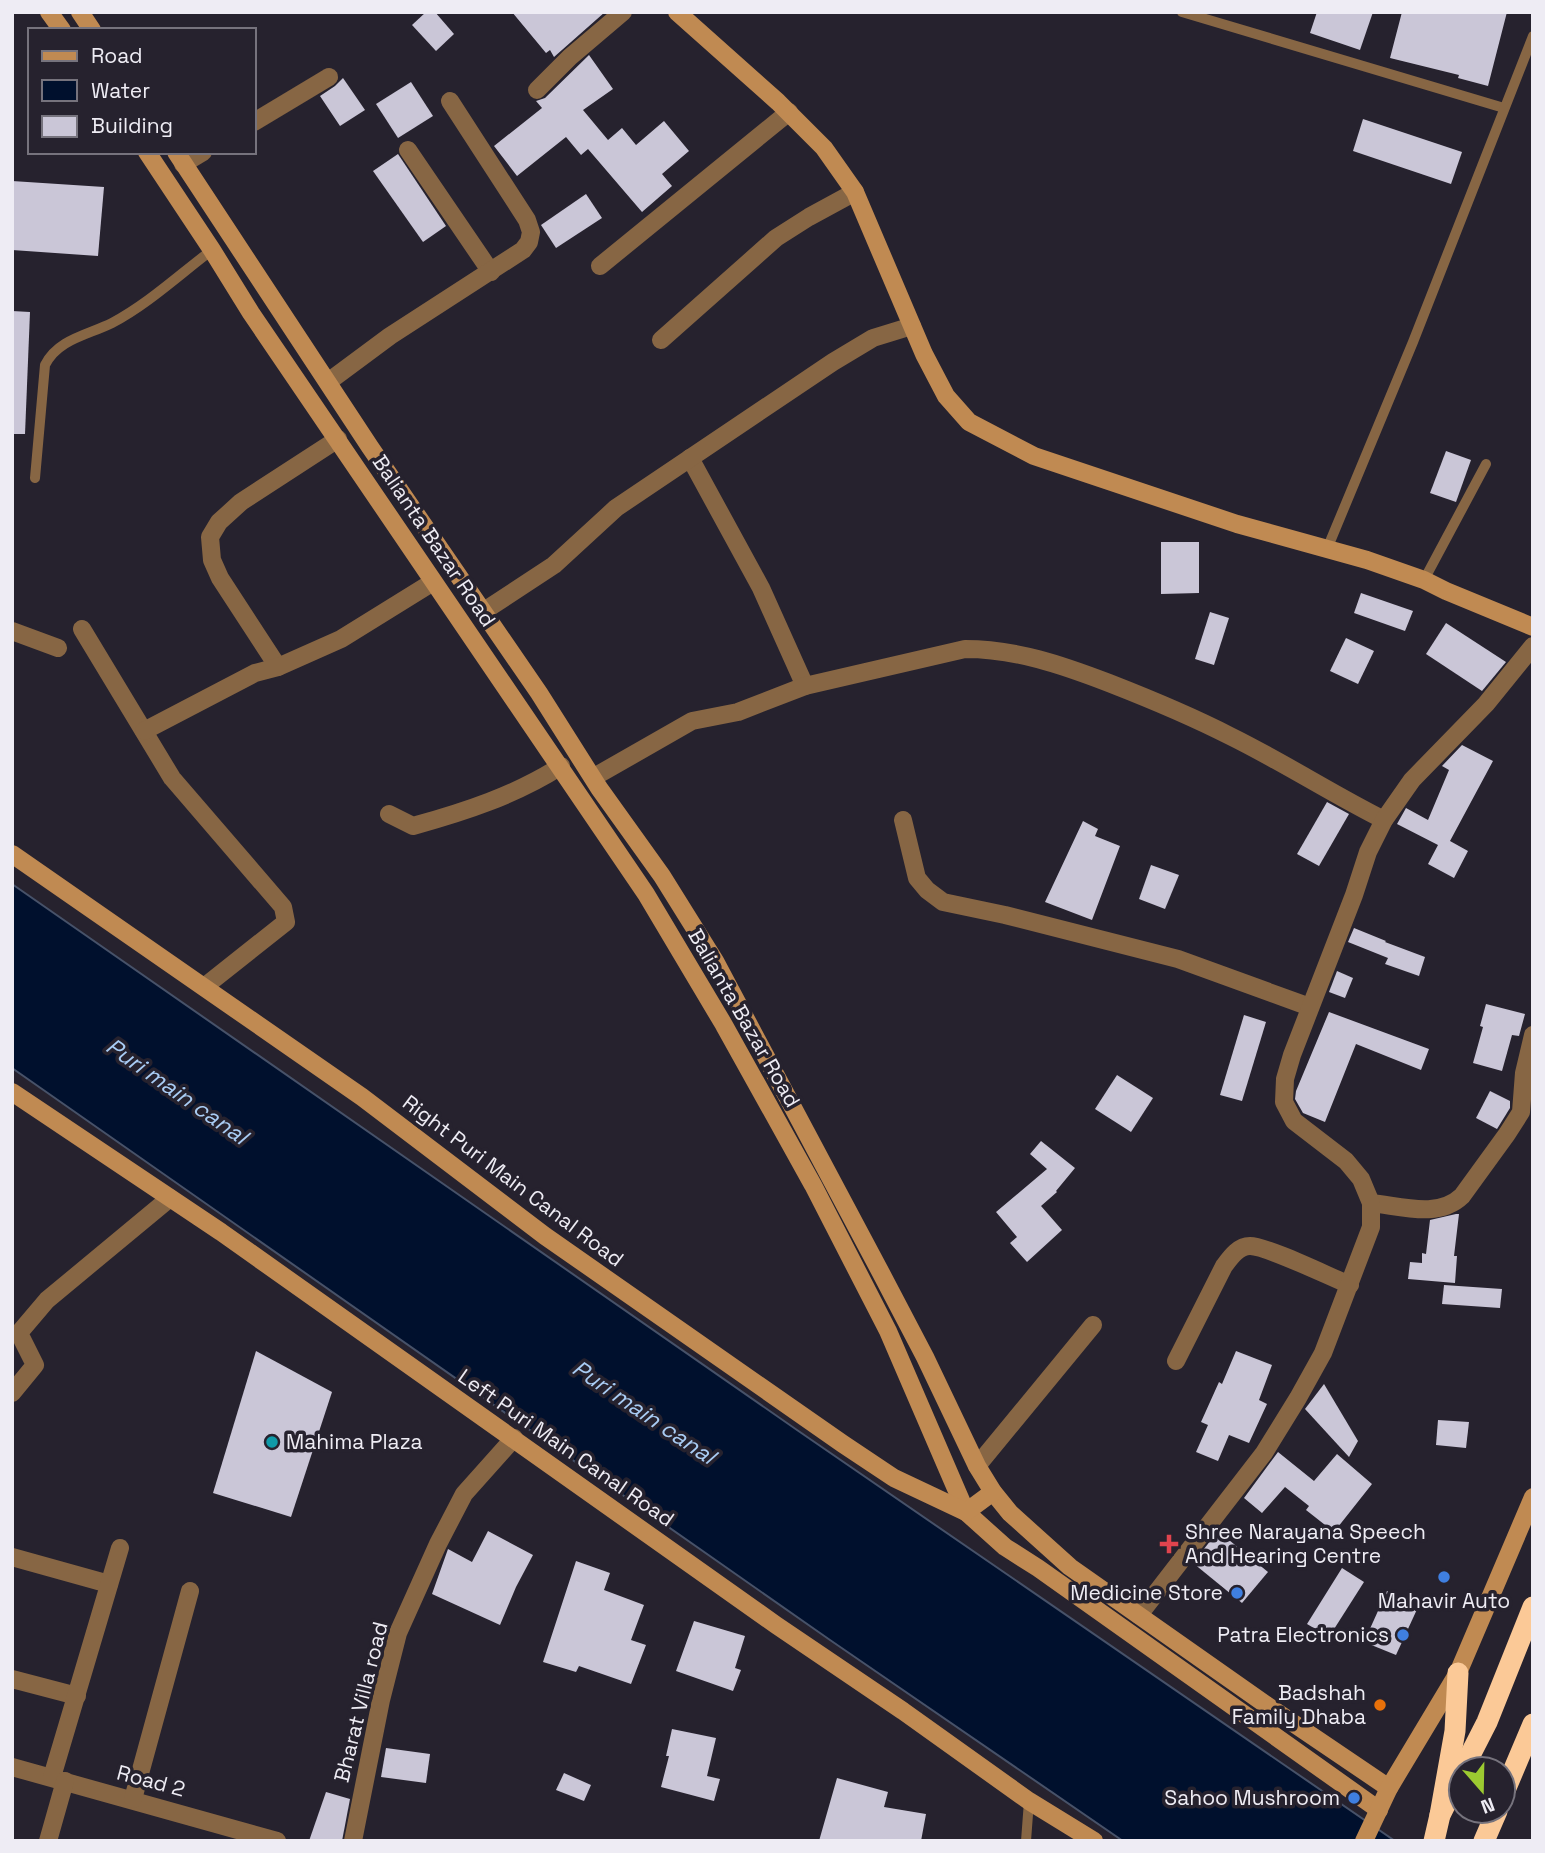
<svg xmlns="http://www.w3.org/2000/svg" width="1545" height="1853" font-family="'Space Grotesk',sans-serif">
<style>
.water{fill:#00102d;stroke:#475269;stroke-width:2}
.building{fill:#cac6d7}
.lines{fill:none;stroke-linecap:round;stroke-linejoin:round}
.lane{stroke:#876644;stroke-width:10}
.street{stroke:#876644;stroke-width:18}
.secondary{stroke:#c08a52;stroke-width:18}
.highway{stroke:#fbc997;stroke-width:21}
.culture-dot{fill:#0f9aa8;stroke:#26222e;stroke-width:2.5}
.health-dot{fill:#e0444e;stroke:#26222e;stroke-width:2.5}
.shop-dot{fill:#3f7fe0;stroke:#26222e;stroke-width:2.5}
.food-dot{fill:#e8710a;stroke:#26222e;stroke-width:2.5}
.labels{text-anchor:middle;stroke-width:7;stroke-linejoin:round;paint-order:stroke}
.street-label{font-size:21px;fill:#eeecf4;stroke:#26222e}
.poi-label{font-size:21px;fill:#eeecf4;stroke:#26222e;text-anchor:end}
.water-label{font-size:23px;font-style:italic;fill:#a9ccf4;stroke:#26222e}
</style>
<rect width="100%" height="100%" fill="#26222e"/>
<polygon class="water" points="12,884 797,1430 1395,1841 1123,1841 830,1640 12,1068"/>
<g class="building">
<polygon points="426,12 435,12 454,34 436,51 412,25"/>
<polygon points="512,12 605,12 554,57 550,50 546,53"/>
<polygon points="1317,12 1373,12 1360,50 1310,33"/>
<polygon points="1402,12 1507,12 1488,86 1458,78 1459,75 1390,58"/>
<polygon points="589,55 613,89 583,110 608,140 622,128 636,145 664,121 689,151 662,174 672,186 642,212 588,149 581,155 566,137 517,176 494,146 542,108 536,101 545,98"/>
<polygon points="343,78 365,110 340,126 320,96 335,86"/>
<polygon points="411,82 433,116 398,138 376,104"/>
<polygon points="1363,119 1462,152 1451,184 1353,151"/>
<polygon points="398,154 446,226 423,242 373,171"/>
<polygon points="12,181 104,187 98,256 12,250"/>
<polygon points="586,194 602,218 556,248 541,225"/>
<polygon points="12,311 30,312 25,434 12,434"/>
<polygon points="1446,451 1471,460 1456,502 1430,493"/>
<polygon points="1161,542 1199,542 1199,593 1161,594"/>
<polygon points="1361,593 1413,611 1405,631 1354,613"/>
<polygon points="1210,612 1229,618 1214,665 1195,659"/>
<polygon points="1446,623 1506,662 1482,691 1426,654"/>
<polygon points="1346,638 1374,651 1358,684 1330,671"/>
<polygon points="1462,745 1493,761 1450,841 1468,851 1454,878 1428,864 1438,845 1397,824 1406,808 1428,820 1449,770 1442,766"/>
<polygon points="1327,802 1349,814 1319,866 1297,854"/>
<polygon points="1083,821 1098,829 1095,836 1120,846 1092,920 1045,902"/>
<polygon points="1151,865 1179,875 1165,909 1139,899"/>
<polygon points="1354,928 1386,941 1385,942 1425,957 1419,976 1385,964 1388,958 1348,942"/>
<polygon points="1337,971 1353,978 1345,998 1329,992"/>
<polygon points="1486,1004 1525,1014 1519,1036 1512,1035 1502,1071 1473,1063 1483,1027 1480,1026"/>
<polygon points="1329,1012 1429,1049 1421,1070 1356,1044 1325,1122 1303,1113 1295,1099 1296,1091"/>
<polygon points="1244,1015 1266,1022 1242,1101 1220,1095"/>
<polygon points="1117,1075 1153,1098 1131,1132 1095,1109"/>
<polygon points="1490,1091 1510,1101 1510,1108 1497,1129 1476,1118"/>
<polygon points="1041,1141 1075,1168 1056,1191 1057,1192 1041,1206 1062,1230 1027,1262 1010,1243 1017,1237 996,1212 1047,1169 1030,1154"/>
<polygon points="1456,1214 1459,1214 1454,1256 1457,1256 1455,1283 1408,1279 1410,1262 1422,1263 1422,1253 1426,1254 1430,1220"/>
<polygon points="1444,1285 1502,1289 1500,1308 1442,1304"/>
<polygon points="256,1351 332,1392 291,1517 213,1493"/>
<polygon points="1236,1351 1272,1365 1259,1400 1267,1404 1249,1443 1229,1435 1218,1461 1196,1452 1208,1425 1201,1422 1219,1382 1222,1384"/>
<polygon points="1324,1384 1358,1441 1349,1457 1305,1409"/>
<polygon points="1438,1420 1469,1422 1466,1448 1436,1445"/>
<polygon points="1278,1452 1314,1481 1337,1454 1372,1484 1334,1532 1306,1510 1309,1506 1285,1487 1262,1513 1244,1498"/>
<polygon points="488,1531 533,1555 516,1587 500,1625 432,1594 448,1549 472,1562"/>
<polygon points="1218,1531 1268,1572 1242,1603 1193,1563"/>
<polygon points="576,1561 610,1573 604,1590 644,1605 631,1640 646,1645 631,1684 579,1666 576,1672 543,1662"/>
<polygon points="1342,1568 1364,1582 1329,1637 1307,1624"/>
<polygon points="1387,1591 1419,1605 1396,1655 1364,1642"/>
<polygon points="694,1621 745,1636 735,1668 741,1670 733,1691 676,1671"/>
<polygon points="672,1729 716,1738 707,1776 720,1779 714,1801 661,1787 669,1756 666,1756"/>
<polygon points="386,1748 430,1754 426,1783 381,1777"/>
<polygon points="564,1773 591,1785 584,1801 556,1790"/>
<polygon points="837,1778 888,1792 884,1807 926,1814 921,1841 819,1841"/>
<polygon points="326,1792 350,1799 342,1841 309,1841"/>
</g>
<g class="lines">
<g class="lane">
<polyline points="1182,12 1504,108"/>
<path d="M 35,478 L 45,365 C 58,339 88,335 112,323 C 148,304 180,274 212,250"/>
<polyline points="1327,549 1413,342 1533,36"/>
<polyline points="1424,580 1486,464"/>
<polyline points="1026,1841 1029,1801"/>
</g>
<g class="street">
<polyline points="537,90 570,57 623,12"/>
<polyline points="254,122 329,77"/>
<polyline points="408,150 491,272"/>
<polyline points="183,164 203,152"/>
<polyline points="600,266 789,112"/>
<polyline points="661,340 776,238 809,217 855,192"/>
<polyline points="328,382 390,336 523,250 529,242 531,232 527,220 450,101"/>
<polyline points="690,458 761,588 805,686"/>
<polyline points="484,611 554,565 616,508 833,362 873,338 912,326"/>
<polyline points="82,629 172,778 283,907 286,922 204,987"/>
<polyline points="12,631 58,648"/>
<polyline points="278,667 220,578 212,560 210,537 219,522 241,502 338,439"/>
<polyline points="144,731 255,673 278,667 341,639 433,582"/>
<path d="M 594,777 L 692,721 L 738,712 L 805,686 L 965,649 C 1016,649 1062,665 1109,683 C 1150,699 1191,716 1230,736 C 1283,762 1332,794 1384,820"/>
<path d="M 389,814 L 413,826 C 464,812 516,795 561,766"/>
<polyline points="903,820 917,878 927,890 943,902 1005,915 1178,959 1310,1007"/>
<path d="M 1371,1203 C 1401,1206 1438,1219 1462,1196 L 1507,1134 L 1521,1112 L 1524,1073 L 1533,1035"/>
<path d="M 1176,1361 L 1224,1266 C 1230,1258 1238,1246 1250,1246 C 1267,1246 1330,1277 1350,1285"/>
<polyline points="12,1393 35,1365 19,1333 47,1300 170,1198"/>
<polyline points="977,1466 1093,1325"/>
<polyline points="12,1557 109,1584"/>
<polyline points="1139,1615 1264,1453 1298,1398 1323,1353 1371,1227 1371,1203 1361,1179 1346,1161 1294,1121 1284,1102 1285,1079 1292,1055 1354,895 1368,852 1384,820 1412,780 1486,704 1533,646"/>
<polyline points="12,1679 77,1696"/>
<polyline points="12,1767 277,1841"/>
<polyline points="52,1777 120,1548"/>
<polyline points="133,1799 190,1591"/>
<polyline points="48,1841 65,1781"/>
<polyline points="353,1841 381,1700 398,1633 438,1544 464,1494 514,1438"/>
</g>
<g class="secondary">
<polyline points="49,12 62,30"/>
<polyline points="80,12 92,30"/>
<polyline points="677,12 778,102 824,148 855,192 924,354 946,396 969,422 1034,456 1237,524 1367,560 1424,580 1446,591 1533,627"/>
<polyline points="147,152 212,250 251,313 646,894 724,1025 813,1185 888,1331 966,1512 1005,1547 1038,1568 1379,1810"/>
<polyline points="176,152 370,447 539,693 599,788 662,876 715,961 881,1273 925,1357 977,1466 993,1492 1010,1513 1070,1567 1265,1704 1389,1788"/>
<polyline points="12,854 362,1097 545,1236 843,1444 894,1478 966,1512 993,1492"/>
<polyline points="12,1092 221,1232 776,1625 903,1711 1029,1801 1094,1841"/>
<polyline points="1364,1841 1389,1788 1458,1673 1533,1497"/>
</g>
<g class="highway">
<polyline points="1463,1769 1487,1722 1533,1607"/>
<polyline points="1503,1795 1533,1724"/>
<polyline points="1440,1815 1455,1731 1458,1673"/>
<polyline points="1434,1841 1440,1815 1446,1803"/>
<polyline points="1484,1841 1497,1811"/>
</g>
</g>
<circle class="culture-dot" cx="272" cy="1442" r="7"/>
<path class="health-dot" d="M1165.5 1533.5h7v7h7v7h-7v7h-7v-7h-7v-7h7z"/>
<g class="shop-dot">
<circle cx="1444" cy="1577" r="7"/>
<circle cx="1237" cy="1593" r="7"/>
<circle cx="1403" cy="1635" r="7"/>
<circle cx="1354" cy="1798" r="7"/>
</g>
<circle class="food-dot" cx="1380" cy="1705" r="7"/>
<g class="labels">
<g class="street-label">
<text transform="translate(434 541) rotate(56)" y="7">Balianta Bazar Road</text>
<text transform="translate(744 1018) rotate(60)" y="7">Balianta Bazar Road</text>
<text transform="translate(513 1181) rotate(37)" y="7">Right Puri Main Canal Road</text>
<text transform="translate(566 1448) rotate(35)" y="7">Left Puri Main Canal Road</text>
<text transform="translate(361 1702) rotate(-76)" y="7">Bharat Villa road</text>
<text transform="translate(151 1781) rotate(15)" y="7">Road 2</text>
</g>
<g class="poi-label">
<text x="286" y="1449" text-anchor="start">Mahima Plaza</text>
<text x="1185" y="1539" text-anchor="start">Shree Narayana Speech<tspan x="1185" dy="24">And Hearing Centre</tspan></text>
<text x="1223" y="1600">Medicine Store</text>
<text x="1444" y="1608" text-anchor="middle">Mahavir Auto</text>
<text x="1389" y="1642">Patra Electronics</text>
<text x="1366" y="1700">Badshah<tspan x="1366" dy="24">Family Dhaba</tspan></text>
<text x="1340" y="1805">Sahoo Mushroom</text>
</g>
<g class="water-label">
<text transform="translate(177 1091) rotate(35)" y="8">Puri main canal</text>
<text transform="translate(644 1412) rotate(34)" y="8">Puri main canal</text>
</g>
</g>
<rect width="1545" height="1853" fill="none" stroke="#eeecf4" stroke-width="28"/>
<rect x="28" y="28" width="228" height="126" fill="#26222e" stroke="#76737d" stroke-width="2"/>
<rect x="42" y="51" width="35" height="10" fill="#c08a52" stroke="#76737d" stroke-width="2"/>
<text x="91" y="63" font-size="21" fill="#eeecf4">Road</text>
<rect x="42" y="80" width="35" height="21" fill="#00102d" stroke="#76737d" stroke-width="2"/>
<text x="91" y="98" font-size="21" fill="#eeecf4">Water</text>
<rect x="42" y="116" width="35" height="21" fill="#cac6d7" stroke="#76737d" stroke-width="2"/>
<text x="91" y="133" font-size="21" fill="#eeecf4">Building</text>
<g transform="translate(1482 1790) rotate(160)"><circle r="33" fill="#26222e" stroke="#76737d" stroke-width="2"/>
<path d="M0-5L12 26L0 18L-12 26Z" fill="#9cca31"/>
<text y="-10" font-size="19" font-weight="bold" text-anchor="middle" fill="#eeecf4">N</text>
</g>
</svg>
